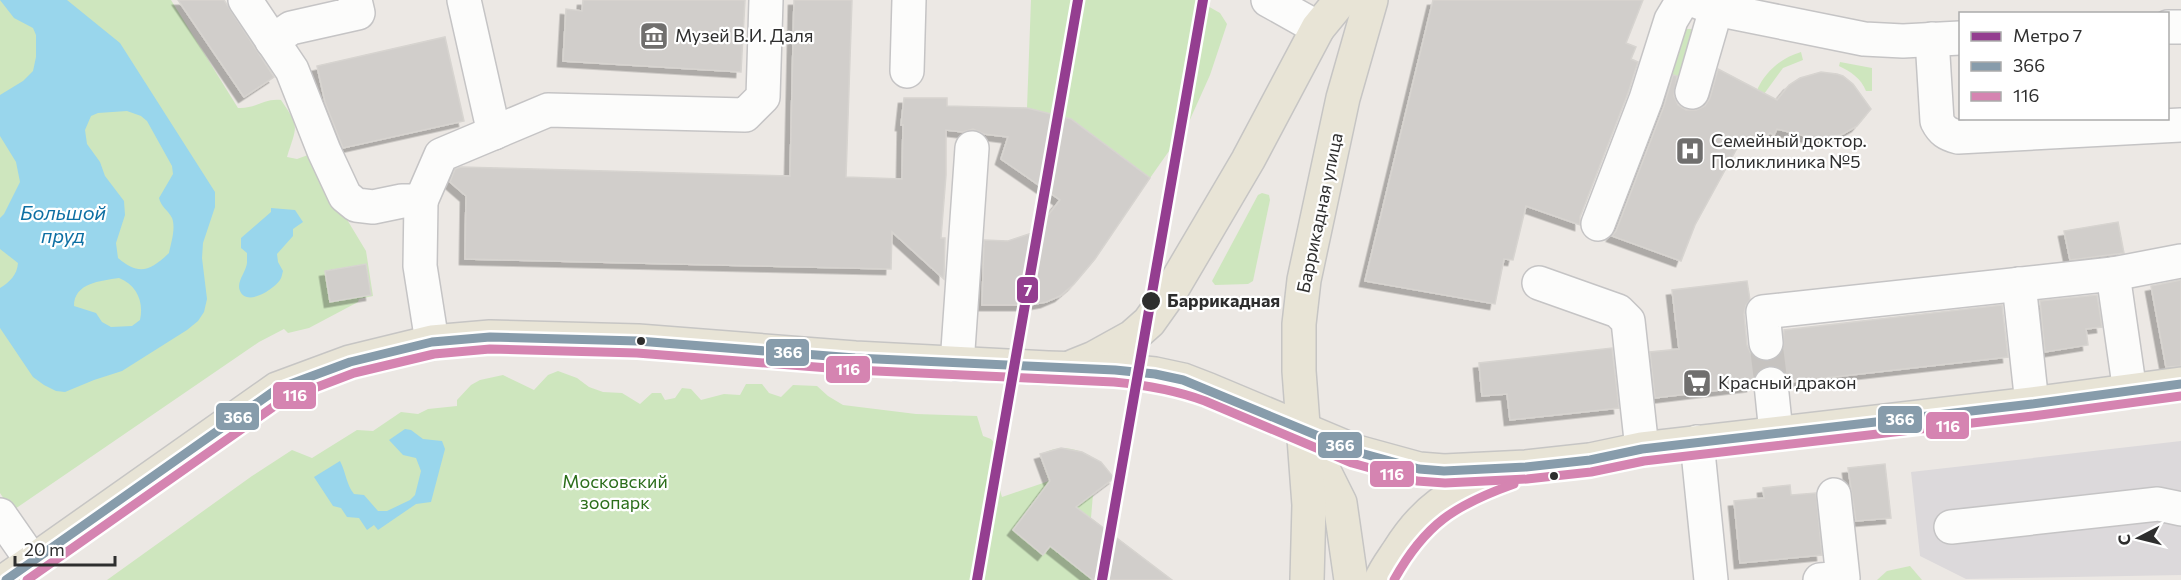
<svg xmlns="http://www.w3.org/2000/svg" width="2181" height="580" font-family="Commissioner,sans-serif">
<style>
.industrial{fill:#dcd9db}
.green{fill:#cee6be}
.water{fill:#99d6ec;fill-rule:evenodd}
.building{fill:#d1cecb;stroke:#d7d4d0;stroke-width:1.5;filter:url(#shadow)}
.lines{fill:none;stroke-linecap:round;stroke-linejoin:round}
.minor-tunnel{stroke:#c6c3c0;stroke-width:33;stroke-dasharray:33 16;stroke-linecap:butt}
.minor-casing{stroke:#c5c4c5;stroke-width:36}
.major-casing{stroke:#c6c5c4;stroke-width:36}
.minor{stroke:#fcfcfb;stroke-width:33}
.major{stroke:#e8e4d6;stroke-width:33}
.bus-1-casing{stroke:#fff;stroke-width:14}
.bus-2-casing{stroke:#fff;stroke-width:14}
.bus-1{stroke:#879cab;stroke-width:9}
.bus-2{stroke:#d584b1;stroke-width:9}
.metro-1-casing{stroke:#fff;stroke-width:15}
.metro-1{stroke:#943e90;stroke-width:10}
.stop-dot{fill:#2e2e2e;stroke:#fff;stroke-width:2}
.labels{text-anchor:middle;stroke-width:4.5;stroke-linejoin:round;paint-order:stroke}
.poi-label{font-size:18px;fill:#2e2e2e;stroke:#fff;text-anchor:start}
.street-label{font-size:18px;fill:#2e2e2e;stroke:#fff}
.stop-label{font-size:18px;font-weight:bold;fill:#2e2e2e;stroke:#fff;text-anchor:start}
.park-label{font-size:18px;fill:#2c6e1b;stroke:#fff}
.water-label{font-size:20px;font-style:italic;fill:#0d6fa3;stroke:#fff}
.line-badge{stroke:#fff;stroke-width:2}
.badge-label{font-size:16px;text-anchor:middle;font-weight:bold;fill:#fff}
</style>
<defs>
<filter id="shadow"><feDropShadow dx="-5.5" dy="5.5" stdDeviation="0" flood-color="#0004"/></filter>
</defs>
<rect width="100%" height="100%" fill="#ece8e4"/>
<polygon class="industrial" points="2181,441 2181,575 1966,579 1920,556 1911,472"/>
<g class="green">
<path d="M 0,0 L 171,0 L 238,108 C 256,109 264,98 281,100 C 300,128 297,125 287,157 L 297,159 L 308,155 L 366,251 L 373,296 L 359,299 L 358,302 L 309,328 L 288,333 L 284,329 L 259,342 L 12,511 L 0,493 Z"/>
<polygon points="1031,0 1197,0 1220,13 1227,24 1210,75 1188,124 1150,178 1071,119 1027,108"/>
<polygon points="1682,29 1691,29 1695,31 1686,79 1673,75 1669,86 1662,83"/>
<path d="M 1801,52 L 1803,60 L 1783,68 L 1764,94 L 1757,90 C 1766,71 1781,58 1801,52 Z"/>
<path d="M 1840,62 L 1872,68 L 1872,91 L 1866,91 C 1861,78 1851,72 1839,66 Z"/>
<polygon points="1262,193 1269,195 1270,200 1253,281 1248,284 1215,285 1212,281 1258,195"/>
<path d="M 558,371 L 577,378 L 589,387 L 603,392 L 622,393 L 640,404 L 652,393 L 661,393 L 665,400 L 675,398 L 682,388 L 691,389 L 701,400 L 724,394 L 740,395 L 746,384 L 762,384 L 769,393 L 781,397 L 793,385 L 817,386 L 828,396 L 843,405 L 916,414 L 977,416 L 983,436 L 991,439 L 997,446 L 1000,469 L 997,481 L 1002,497 L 1049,481 L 1040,454 C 1046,452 1055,448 1062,448 C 1084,448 1101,462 1114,478 L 1093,494 L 1091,518 L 1172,580 L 107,580 L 252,476 L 292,450 L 312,458 L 357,430 L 373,431 L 401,412 L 418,414 L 428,409 L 457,406 L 457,400 L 471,385 L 480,380 L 503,375 L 534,390 L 548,375 Z"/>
<polygon points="1910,566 1922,580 1877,580 1887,571"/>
</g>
<g class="water">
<path d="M 0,0 L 67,0 L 120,43 L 215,192 L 215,207 L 203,243 L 202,258 L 207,299 L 204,312 L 198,321 L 187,330 L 122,371 L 94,380 L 65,392 L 56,391 L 44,385 L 33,377 L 0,328 L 0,288 C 10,282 17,275 18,263 L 0,249 L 0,218 L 4,214 L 20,182 L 16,162 L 0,136 L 0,95 L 23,81 L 33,71 L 36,57 L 36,35 L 33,28 L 14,18 ZM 127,111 L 141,116 L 147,121 L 172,166 L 173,174 L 159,198 C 161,207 168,210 172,218 C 176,228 171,243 169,253 C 150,271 139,276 118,258 L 116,243 L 125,215 L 124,201 L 105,176 L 100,162 L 87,144 L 85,130 L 91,116 L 98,113 ZM 119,278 C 137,285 144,302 140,320 L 132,326 L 111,327 L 102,322 L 96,313 L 74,306 C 74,283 100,281 119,278 Z"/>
<path d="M 271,208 L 295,210 L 303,222 L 293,229 L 293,236 L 277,254 L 278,262 L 283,271 C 282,274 282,277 280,280 C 274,289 247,307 240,291 C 236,282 246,272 247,263 C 247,262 247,254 247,253 L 241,248 L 241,238 L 271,212 Z"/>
<path d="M 405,429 L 411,430 L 423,439 L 442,441 L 445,449 L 431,502 L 416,504 L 378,530 L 374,525 L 367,530 L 359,518 L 347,517 L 341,508 L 333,506 L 314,477 L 340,461 C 346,472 346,484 354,494 L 364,495 L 378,511 L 387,511 L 410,500 L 415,495 L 421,471 L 416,458 L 403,455 L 389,440 Z"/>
</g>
<g class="building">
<polygon points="178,0 224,0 274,77 244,97"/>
<polygon points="583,0 745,0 741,72 563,61 566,9 582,11"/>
<polygon points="794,0 852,0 846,177 902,179 903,125 901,125 904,98 947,98 947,106 1027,108 1071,119 1150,178 1095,259 1074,284 1060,296 1046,302 1030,305 982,305 984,240 1008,241 1035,232 1060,200 1001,159 1008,137 984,134 973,129 963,132 946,130 946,175 941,238 945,238 944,279 892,232 891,269 465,259 466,196 450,182 455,169 461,167 790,176"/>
<polygon points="1433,0 1643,0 1626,43 1636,47 1631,59 1638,62 1628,93 1580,217 1580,225 1526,206 1513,260 1504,259 1495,304 1365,281"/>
<polygon points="445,37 464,121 343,148 325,102 317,66"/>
<polygon points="1718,69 1777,100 1789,85 1800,78 1821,72 1837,74 1843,76 1853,84 1871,109 1857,126 1843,134 1828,138 1813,138 1777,129 1774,135 1770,133 1762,140 1741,141 1695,225 1681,261 1612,236 1616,231 1664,106 1673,75 1677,76 1674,96 1678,105 1686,110 1696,110 1705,106 1710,98"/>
<polygon points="2118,222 2124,253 2070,260 2064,231"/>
<polygon points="366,264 371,295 330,302 325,271"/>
<polygon points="2181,280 2181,366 2166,367 2151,286"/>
<polygon points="1747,281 1750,300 1746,305 1744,314 1747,345 1751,354 1759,360 1768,362 1777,358 1783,350 1784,330 2002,305 2008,357 1790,382 1786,374 1779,367 1769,365 1761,369 1754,376 1752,386 1655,398 1650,352 1679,349 1672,290"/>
<polygon points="2097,295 2102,327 2086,329 2088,345 2045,352 2040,301"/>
<polygon points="1612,348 1619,408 1510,420 1507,394 1482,396 1479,363"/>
<polygon points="1061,448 1082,452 1101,462 1114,478 1076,507 1172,580 1093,580 1050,546 1043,555 1013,530 1050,481 1040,454"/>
<polygon points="1885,464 1891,518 1856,521 1848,468"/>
<polygon points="1790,485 1791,495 1816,493 1822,555 1740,563 1734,501 1764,498 1763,488"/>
</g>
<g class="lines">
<polyline class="minor-tunnel" points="1766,343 1771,384"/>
<g class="minor-casing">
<g id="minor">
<polyline points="245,0 292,70 324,151 345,196 356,205 373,207 402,201 421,201 420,266 432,342"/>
<polyline points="464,0 494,133"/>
<polyline points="1268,0 1318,28"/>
<polyline points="1693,0 1716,9 1864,39 1903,41 1960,38"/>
<polyline points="2168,27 2181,27"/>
<path d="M 1932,39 L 1937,121 C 1942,131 1947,134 1958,137 L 2181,125"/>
<polyline points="272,41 291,28 358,13 355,0"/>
<polyline points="907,71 909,0"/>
<polyline points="1692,92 1716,9"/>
<polyline points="421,201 441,155 548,110 745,115 763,97 766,0"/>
<polyline points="1598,224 1646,99 1671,20 1683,0"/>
<polyline points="2113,274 2181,261"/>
<polyline points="1539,283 1618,311 1628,321 1642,449"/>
<polyline points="2019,284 2032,404"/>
<polyline points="1766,343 1763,312 2113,274 2130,392"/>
<polyline points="957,364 972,148"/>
<polyline points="1771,384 1776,433"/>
<polyline points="1697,442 1711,580"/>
<polyline points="0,515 32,561"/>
<polyline points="1951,527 2158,504 2181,509"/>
<polyline points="1820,580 1843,578 1834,495"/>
</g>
</g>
<g class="major-casing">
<g id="major">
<polyline points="1074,366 1094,358 1132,337 1149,322 1171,291 1248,160 1318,28 1341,0"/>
<polyline points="1311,445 1340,503 1351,580"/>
<polyline points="6,580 277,389 350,362 432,342 490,337 638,341 855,358 1048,368 1115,370 1155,374 1183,380 1209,390 1357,452 1419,469 1444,471 1526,467 1590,460 1642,449 2032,404 2181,384"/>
<polyline points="1307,580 1309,505 1299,371 1299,324 1304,280 1343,98 1371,0"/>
<path d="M 1381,580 C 1385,570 1392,561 1398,552 C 1424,510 1450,493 1496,477"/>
</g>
</g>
<use href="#minor" class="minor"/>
<use href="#major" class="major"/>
<g class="bus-1-casing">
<polyline id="bus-1" points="6,580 277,389 350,362 432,342 490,337 638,341 855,358 1115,370 1155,374 1183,380 1357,452 1419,469 1444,471 1526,467 1590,460 1642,449 2032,404 2181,384"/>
</g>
<g class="bus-2-casing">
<g id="bus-2">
<path d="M 27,580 L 283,400 L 354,373 L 434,354 L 490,349 L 637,353 L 854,370 L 1114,382 C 1146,385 1175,390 1205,401 L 1352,463 L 1417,481 L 1445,483 L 1527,479 L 1591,472 L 1644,461 L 2033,416 L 2181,396"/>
<path d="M 1394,580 C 1425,524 1455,505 1514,484"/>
</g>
</g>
<use href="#bus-1" class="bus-1"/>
<use href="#bus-2" class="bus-2"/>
<g class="metro-1-casing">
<g id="metro-1">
<polyline points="977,580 1078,0"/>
<polyline points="1102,580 1203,0"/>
</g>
</g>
<use href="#metro-1" class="metro-1"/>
</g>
<defs>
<g id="museum-square" transform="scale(1.5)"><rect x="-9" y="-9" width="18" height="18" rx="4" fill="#706f6e" stroke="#fff"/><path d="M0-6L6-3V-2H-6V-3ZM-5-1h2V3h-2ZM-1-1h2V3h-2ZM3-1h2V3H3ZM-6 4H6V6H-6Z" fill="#fff"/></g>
<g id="hospital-square" transform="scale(1.5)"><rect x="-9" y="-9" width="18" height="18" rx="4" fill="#706f6e" stroke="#fff"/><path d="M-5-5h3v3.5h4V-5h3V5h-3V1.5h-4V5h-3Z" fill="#fff"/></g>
<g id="supermarket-square" transform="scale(1.5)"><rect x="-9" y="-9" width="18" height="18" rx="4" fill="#706f6e" stroke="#fff"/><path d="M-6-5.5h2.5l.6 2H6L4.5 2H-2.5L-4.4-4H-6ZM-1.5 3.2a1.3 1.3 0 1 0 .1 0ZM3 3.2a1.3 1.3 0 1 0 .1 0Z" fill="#fff"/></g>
</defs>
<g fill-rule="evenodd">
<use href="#museum-square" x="654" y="36"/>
<use href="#hospital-square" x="1690" y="151"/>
<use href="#supermarket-square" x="1697" y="383"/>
</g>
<g class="stop-dot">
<circle cx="1151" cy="301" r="10"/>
<circle cx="641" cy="341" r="5"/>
<circle cx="1554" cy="476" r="5"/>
</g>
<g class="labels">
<g class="poi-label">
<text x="675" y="42">Музей В.И. Даля</text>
<text x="1711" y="147">Семейный доктор.<tspan x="1711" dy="21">Поликлиника №5</tspan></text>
<text x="1718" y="389">Красный дракон</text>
</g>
<g class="street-label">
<text transform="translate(1320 213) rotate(-78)" y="6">Баррикадная улица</text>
</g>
<g class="stop-label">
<text x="1167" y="307">Баррикадная</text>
</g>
<g class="park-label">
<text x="615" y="488">Московский<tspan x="615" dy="21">зоопарк</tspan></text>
</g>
<g class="water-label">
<text x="63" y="220">Большой<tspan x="63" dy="23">пруд</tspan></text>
</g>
</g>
<g class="line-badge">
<rect x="1016" y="276" width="23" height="28" rx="6" fill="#943e90"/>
<rect x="765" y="338" width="45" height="29" rx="6" fill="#879cab"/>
<rect x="825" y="355" width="46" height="29" rx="6" fill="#d584b1"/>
<rect x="272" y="381" width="45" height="29" rx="6" fill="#d584b1"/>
<rect x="215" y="402" width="45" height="29" rx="6" fill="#879cab"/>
<rect x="1877" y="405" width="46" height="29" rx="6" fill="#879cab"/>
<rect x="1925" y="411" width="45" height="29" rx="6" fill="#d584b1"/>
<rect x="1317" y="431" width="46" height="28" rx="6" fill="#879cab"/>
<rect x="1369" y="460" width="46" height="28" rx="6" fill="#d584b1"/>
</g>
<g class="badge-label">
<text x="1028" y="296">7</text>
<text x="788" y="358">366</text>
<text x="848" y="375">116</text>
<text x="295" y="401">116</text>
<text x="238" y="423">366</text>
<text x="1900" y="425">366</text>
<text x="1948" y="432">116</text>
<text x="1340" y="451">366</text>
<text x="1392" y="480">116</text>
</g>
<rect x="1959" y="12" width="210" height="108" fill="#ffffff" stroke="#ababab" stroke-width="1.5"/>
<rect x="1971" y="32" width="30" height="9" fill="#943e90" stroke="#ababab" stroke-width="1.5"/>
<text x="2013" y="42" font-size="18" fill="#2e2e2e">Метро 7</text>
<rect x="1971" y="62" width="30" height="9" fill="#879cab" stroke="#ababab" stroke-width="1.5"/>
<text x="2013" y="72" font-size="18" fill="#2e2e2e">366</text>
<rect x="1971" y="92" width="30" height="9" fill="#d584b1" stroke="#ababab" stroke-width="1.5"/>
<text x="2013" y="102" font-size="18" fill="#2e2e2e">116</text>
<g transform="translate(2139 538) rotate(263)" stroke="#ffffff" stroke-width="4.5" paint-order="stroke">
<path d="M0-4.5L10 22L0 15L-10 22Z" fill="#2e2e2e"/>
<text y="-9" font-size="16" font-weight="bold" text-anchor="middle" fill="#2e2e2e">С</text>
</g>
<path d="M15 556v9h100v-9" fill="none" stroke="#2e2e2e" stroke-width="3"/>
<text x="24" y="556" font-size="18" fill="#2e2e2e" stroke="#ffffff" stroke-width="4.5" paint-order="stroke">20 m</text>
</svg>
